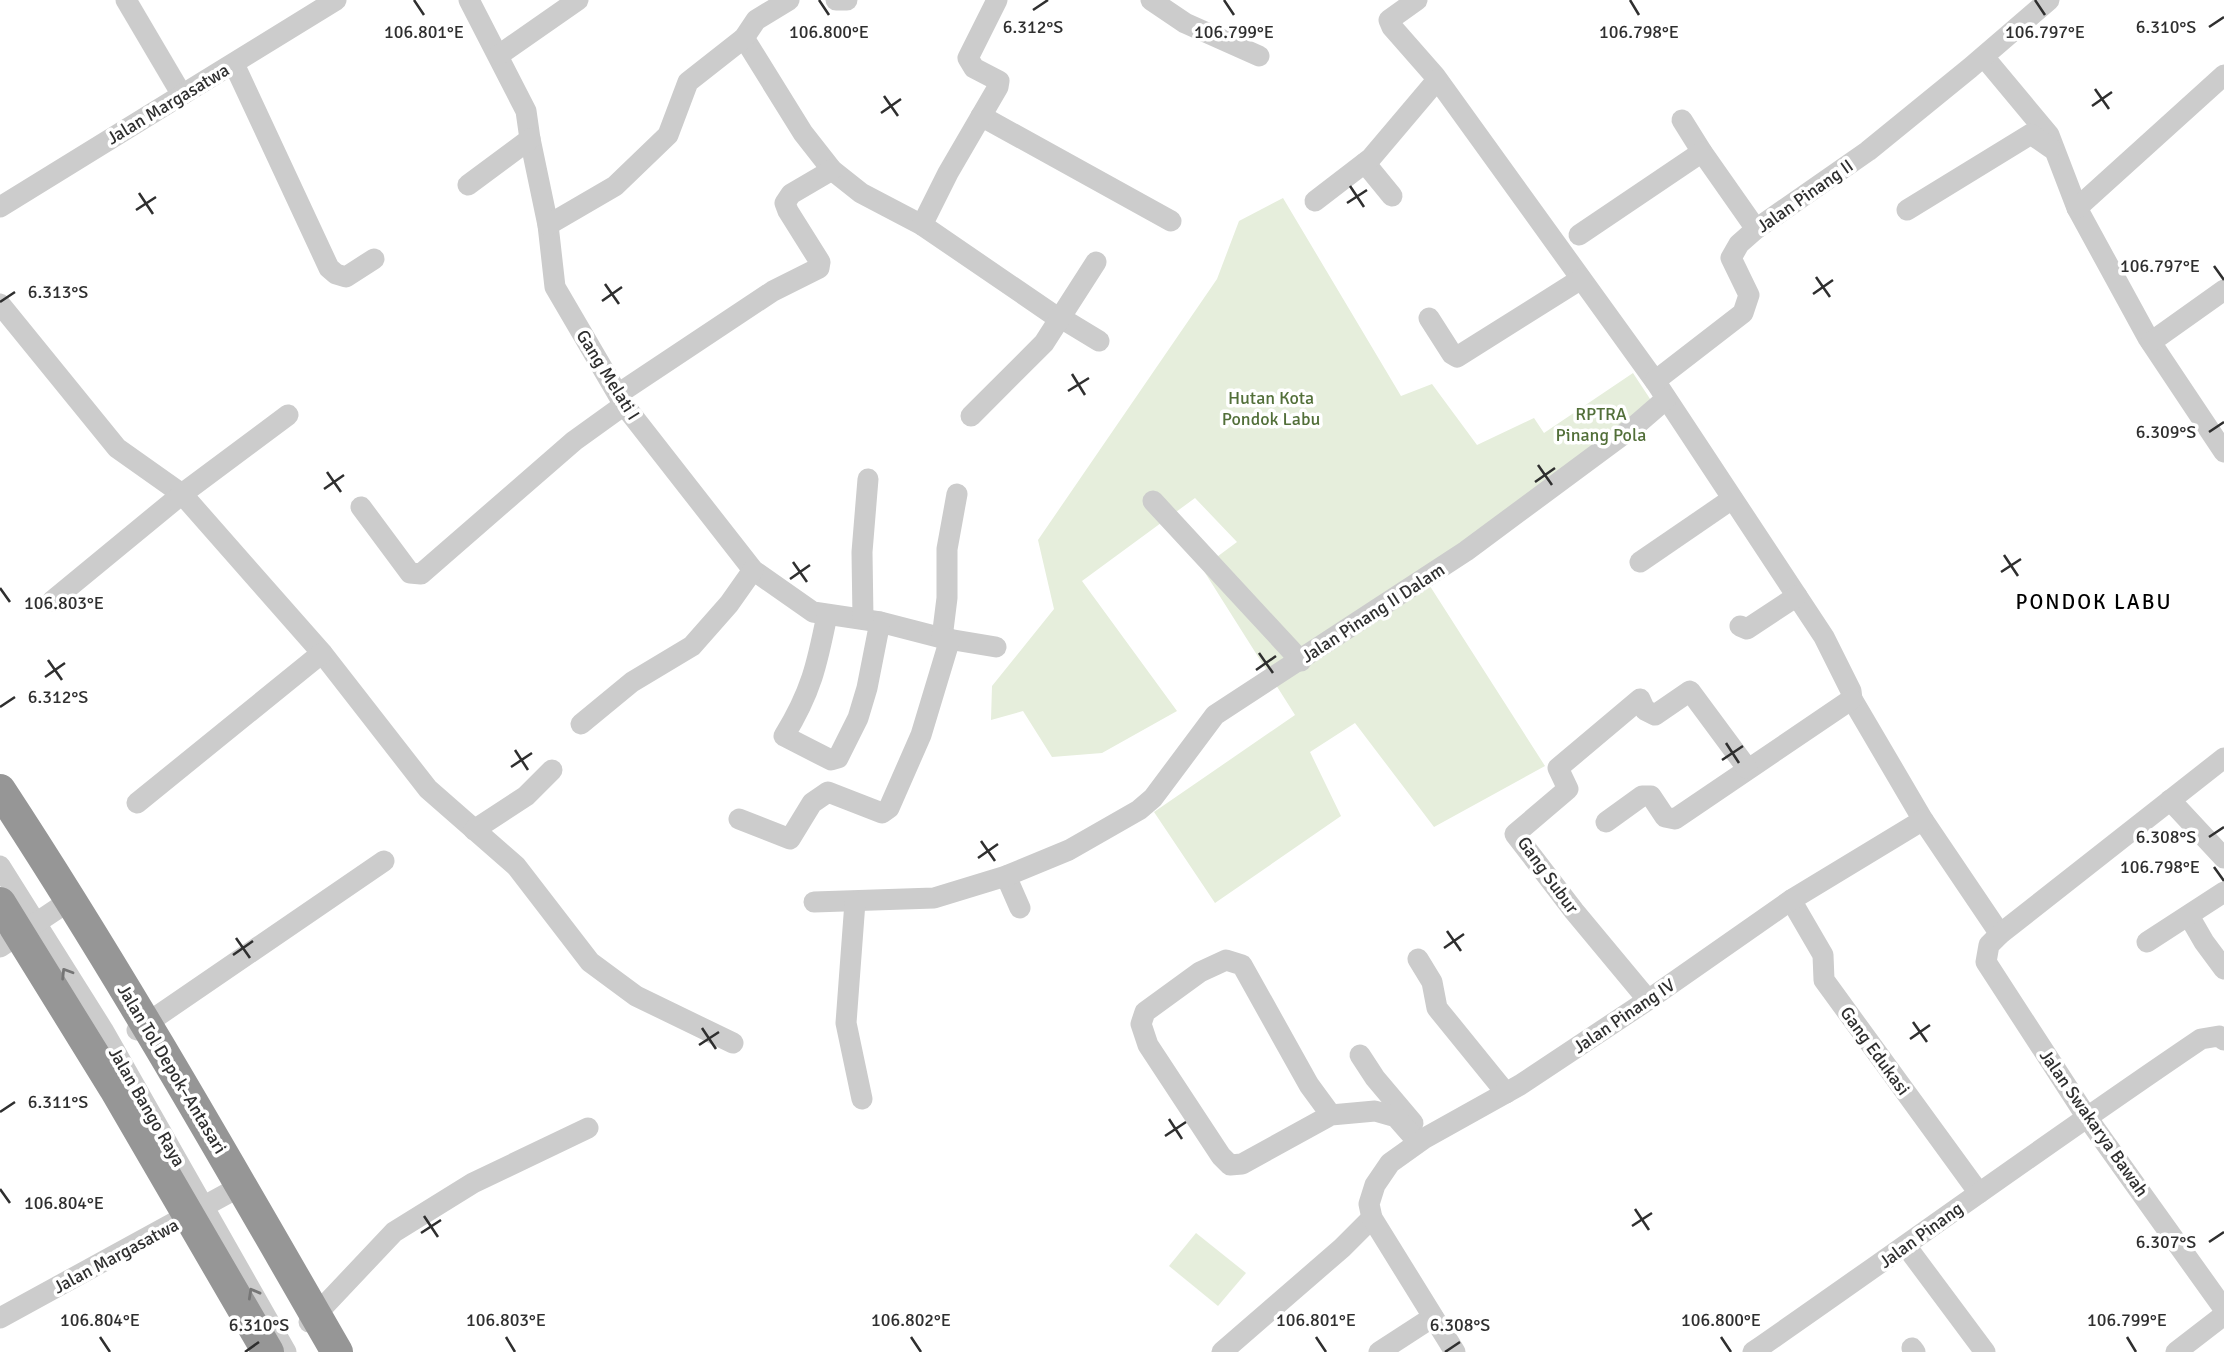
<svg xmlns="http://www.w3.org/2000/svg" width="2224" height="1352" font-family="Signika,sans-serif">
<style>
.green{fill:#e6eedc}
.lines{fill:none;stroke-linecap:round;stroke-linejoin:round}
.minor{stroke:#ccc;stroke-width:21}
.highway-bridge{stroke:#969696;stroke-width:32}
.oneway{stroke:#767676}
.ticks{fill:none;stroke:#2f2f2f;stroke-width:2.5}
.labels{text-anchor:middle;stroke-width:7;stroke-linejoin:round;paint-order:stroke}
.street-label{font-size:18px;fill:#2f2f2f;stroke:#fff}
.park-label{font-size:18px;fill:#526f39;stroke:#fff}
.quarter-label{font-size:21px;letter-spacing:2px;fill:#000;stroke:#fff}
.ticks-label{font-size:18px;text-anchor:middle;fill:#2f2f2f;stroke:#fff;stroke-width:7;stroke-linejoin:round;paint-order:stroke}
</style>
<rect width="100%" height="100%" fill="#fff"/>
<g class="green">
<polygon points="1283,198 1401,396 1432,384 1477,445 1534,418 1544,433 1633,373 1660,414 1428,583 1545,766 1434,827 1355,723 1310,752 1341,816 1215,903 1154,812 1295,715 1202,568 1237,542 1195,498 1082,581 1177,711 1102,753 1052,757 1023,711 991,720 992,686 1054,609 1038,540 1217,279 1239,221"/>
<polygon points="1196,1233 1246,1273 1218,1306 1169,1266"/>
</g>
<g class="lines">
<g class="minor">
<polyline points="126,0 182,95"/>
<polyline points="469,0 526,111 530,139 548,225 555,287 624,405 753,570 813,612 880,622 942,638 996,647"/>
<polyline points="836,0 847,0"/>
<polyline points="1151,0 1185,23 1259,56"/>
<polyline points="1417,0 1389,20 1392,27 1435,76 1655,381 1824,637 1851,691 1852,699 1923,820 2000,934"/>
<polyline points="744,38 803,133 832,170 861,193 922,225 1058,318 1066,321 1099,341"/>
<polyline points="499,55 578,0"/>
<polyline points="1984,57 2049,135 2077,208 2148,338 2224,452"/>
<polyline points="234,64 329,268 336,274 346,277 374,259"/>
<polyline points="981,116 1171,221"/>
<polyline points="1682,120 1702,152"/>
<polyline points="1365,163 1392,196"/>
<polyline points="468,185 530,139"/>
<polyline points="1315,201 1371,158 1437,80"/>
<polyline points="0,207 336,0"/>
<polyline points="2077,208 2224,75"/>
<polyline points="1907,210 2031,134 2051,148"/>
<polyline points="548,225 615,186 668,135 688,82 744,38 756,20 789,0"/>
<polyline points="922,225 948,173 998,87 999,81 974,68 968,58 997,0"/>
<polyline points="1579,235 1702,152 1756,229"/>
<polyline points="0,304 117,448 182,494 322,653 428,789 516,866 590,962 636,996 733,1043"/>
<polyline points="1429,318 1452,354 1457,357 1581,279"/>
<polyline points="2151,342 2224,290"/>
<polyline points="1655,381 1743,313 1749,295 1731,258 1739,244 1756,229 1868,151 1970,68 2049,0"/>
<polyline points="618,394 773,291 819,268 820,262 788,211 785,203 791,194 832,170"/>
<polyline points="971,416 1044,343 1096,262"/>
<polyline points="1153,501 1301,661"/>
<polyline points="361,507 410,573 421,574 574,441 624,405"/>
<polyline points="1640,562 1732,499"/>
<polyline points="52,601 182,494 288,415"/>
<path d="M 827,615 C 817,665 811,692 784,736 L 831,760 L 838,758 L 858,718 L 867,688 L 880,622"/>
<polyline points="863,619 862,552 868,479"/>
<polyline points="1740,626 1747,629 1797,596"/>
<polyline points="942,638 947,598 947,549 957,494"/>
<polyline points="581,724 632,682 692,646 729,604 753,570"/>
<polyline points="2224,758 2000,934 1989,945 1986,962 2086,1116 2224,1309"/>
<polyline points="2170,800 2224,858"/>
<polyline points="137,803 322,653"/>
<polyline points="739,819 790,839 812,803 828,792 882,813 889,808 921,735 950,639"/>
<polyline points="1606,822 1642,796 1651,796 1665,817 1675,819 1852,699"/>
<polyline points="474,830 526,796 552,770"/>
<polyline points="0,866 103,1030 286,1352"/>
<polyline points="1006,876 1020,908"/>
<polyline points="1791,900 1823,955 1824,980 1979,1193"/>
<polyline points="814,902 934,898 1006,876 1069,850 1139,810 1153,798 1215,715 1466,551 1636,425 1666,399"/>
<polyline points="855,902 846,1023 862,1099"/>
<polyline points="2189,916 2204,942 2224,969"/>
<polyline points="2147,942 2224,892"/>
<polyline points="0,947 60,907"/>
<polyline points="1418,959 1432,982 1437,1008 1506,1093"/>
<polyline points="1648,1000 1574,911 1515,834 1568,789 1558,768 1640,699 1645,710 1655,715 1690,691 1747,768"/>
<polyline points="137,1030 384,861"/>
<polyline points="1360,1055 1375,1078 1413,1123"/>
<polyline points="1331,1115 1309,1085 1242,965 1226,960 1200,972 1145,1012 1141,1024 1148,1045 1221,1156 1230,1165 1242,1164 1331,1115 1375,1111 1396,1117 1418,1142"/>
<polyline points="1906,1246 1985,1352"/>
<polyline points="0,1318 230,1192"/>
<polyline points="309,1322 394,1232 473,1183 588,1128"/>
<polyline points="1912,1348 1915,1352"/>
<polyline points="1222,1352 1342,1248 1372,1218"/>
<polyline points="1379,1352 1433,1317"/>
<polyline points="1455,1352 1372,1218 1369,1204 1375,1185 1390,1163 1425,1138 1520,1085 1648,1000 1791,900 1923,820"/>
<path d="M 1753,1352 C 1903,1248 2050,1141 2201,1039 L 2219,1036 L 2224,1040"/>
<polyline points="2176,1352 2224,1315"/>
</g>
<g class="highway-bridge">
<path d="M 0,790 C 120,973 228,1163 337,1352"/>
<polyline points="0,903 115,1089 268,1352"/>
</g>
</g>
<defs><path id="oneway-chevron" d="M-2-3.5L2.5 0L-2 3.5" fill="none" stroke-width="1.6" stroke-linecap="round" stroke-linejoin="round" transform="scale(1.75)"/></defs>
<g class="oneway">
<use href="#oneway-chevron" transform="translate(66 973) rotate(-122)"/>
<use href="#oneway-chevron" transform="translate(253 1293) rotate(-119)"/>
</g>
<path class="ticks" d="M 414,0 L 424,15M 819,0 L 829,15M 1224,0 L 1234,15M 1630,0 L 1639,15M 2035,0 L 2045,15M 1033,10 L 1048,0M 2209,27 L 2224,17M 2095,89 L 2109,109M 884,96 L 898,116M 2092,106 L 2112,92M 881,113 L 901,99M 1350,186 L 1364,207M 139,193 L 153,214M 1347,203 L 1367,190M 136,210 L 156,197M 2214,266 L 2224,280M 1816,277 L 1830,297M 605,284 L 619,304M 1813,294 L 1833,280M 602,301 L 622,287M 0,302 L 15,292M 1072,374 L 1085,395M 1068,391 L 1089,378M 2209,432 L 2224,422M 1538,465 L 1552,485M 327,472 L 341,492M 1535,482 L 1555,468M 324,489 L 344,475M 2004,555 L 2018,576M 793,562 L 807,582M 2001,572 L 2021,559M 790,579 L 810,565M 0,588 L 10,602M 1259,653 L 1273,673M 48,660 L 62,680M 1256,670 L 1276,656M 45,677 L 65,663M 0,707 L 15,697M 1726,743 L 1739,763M 515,750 L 528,770M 1722,760 L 1743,746M 511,767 L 532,753M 2209,837 L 2224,827M 981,841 L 995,861M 978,858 L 998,844M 2214,867 L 2224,881M 1447,931 L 1461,951M 236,938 L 250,958M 1444,948 L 1464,934M 233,955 L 253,941M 1913,1022 L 1927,1042M 702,1028 L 716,1049M 1910,1039 L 1930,1025M 699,1045 L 719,1032M 0,1112 L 15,1102M 1169,1119 L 1182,1139M 1165,1136 L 1186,1122M 0,1189 L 10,1203M 1635,1209 L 1649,1230M 424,1216 L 438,1237M 1632,1226 L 1652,1213M 421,1233 L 441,1220M 2209,1242 L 2224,1232M 100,1337 L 110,1352M 506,1337 L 515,1352M 911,1337 L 921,1352M 1316,1337 L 1326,1352M 1721,1337 L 1731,1352M 2127,1337 L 2136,1352M 245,1352 L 259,1342M 1445,1352 L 1460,1342"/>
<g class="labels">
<g class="street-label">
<text transform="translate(168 104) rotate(-31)" y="6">Jalan Margasatwa</text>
<text transform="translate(1805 196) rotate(-35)" y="6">Jalan Pinang II</text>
<text transform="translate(608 375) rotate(58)" y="6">Gang Melati I</text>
<text transform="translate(1373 613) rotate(-33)" y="6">Jalan Pinang II Dalam</text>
<text transform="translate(1548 875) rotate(54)" y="6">Gang Subur</text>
<text transform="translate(1624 1016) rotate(-34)" y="6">Jalan Pinang IV</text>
<text transform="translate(1875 1051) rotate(54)" y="6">Gang Edukasi</text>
<text transform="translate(172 1069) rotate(59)" y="6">Jalan Tol Depok–Antasari</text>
<text transform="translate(147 1107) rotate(60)" y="6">Jalan Bango Raya</text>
<text transform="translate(2094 1123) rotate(55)" y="6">Jalan Swakarya Bawah</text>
<text transform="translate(1921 1235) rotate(-36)" y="6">Jalan Pinang</text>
<text transform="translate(116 1256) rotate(-28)" y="6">Jalan Margasatwa</text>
</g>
<g class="park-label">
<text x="1271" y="404">Hutan Kota<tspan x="1271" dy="21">Pondok Labu</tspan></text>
<text x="1601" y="420">RPTRA<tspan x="1601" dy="21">Pinang Pola</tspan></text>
</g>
<g class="quarter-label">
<text x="2094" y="609">PONDOK LABU</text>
</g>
</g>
<g class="ticks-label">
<text x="2166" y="33">6.310°S</text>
<text x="1033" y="33">6.312°S</text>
<text x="424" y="38">106.801°E</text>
<text x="829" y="38">106.800°E</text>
<text x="1234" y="38">106.799°E</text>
<text x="2045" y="38">106.797°E</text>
<text x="1639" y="38">106.798°E</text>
<text x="2160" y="272">106.797°E</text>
<text x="58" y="298">6.313°S</text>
<text x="2166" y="438">6.309°S</text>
<text x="64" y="609">106.803°E</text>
<text x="58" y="703">6.312°S</text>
<text x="2166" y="843">6.308°S</text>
<text x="2160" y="873">106.798°E</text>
<text x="58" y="1108">6.311°S</text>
<text x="64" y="1209">106.804°E</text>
<text x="2166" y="1248">6.307°S</text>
<text x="100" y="1326">106.804°E</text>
<text x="506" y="1326">106.803°E</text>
<text x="911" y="1326">106.802°E</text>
<text x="1316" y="1326">106.801°E</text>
<text x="1721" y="1326">106.800°E</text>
<text x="2127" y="1326">106.799°E</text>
<text x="259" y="1331">6.310°S</text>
<text x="1460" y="1331">6.308°S</text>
</g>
</svg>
